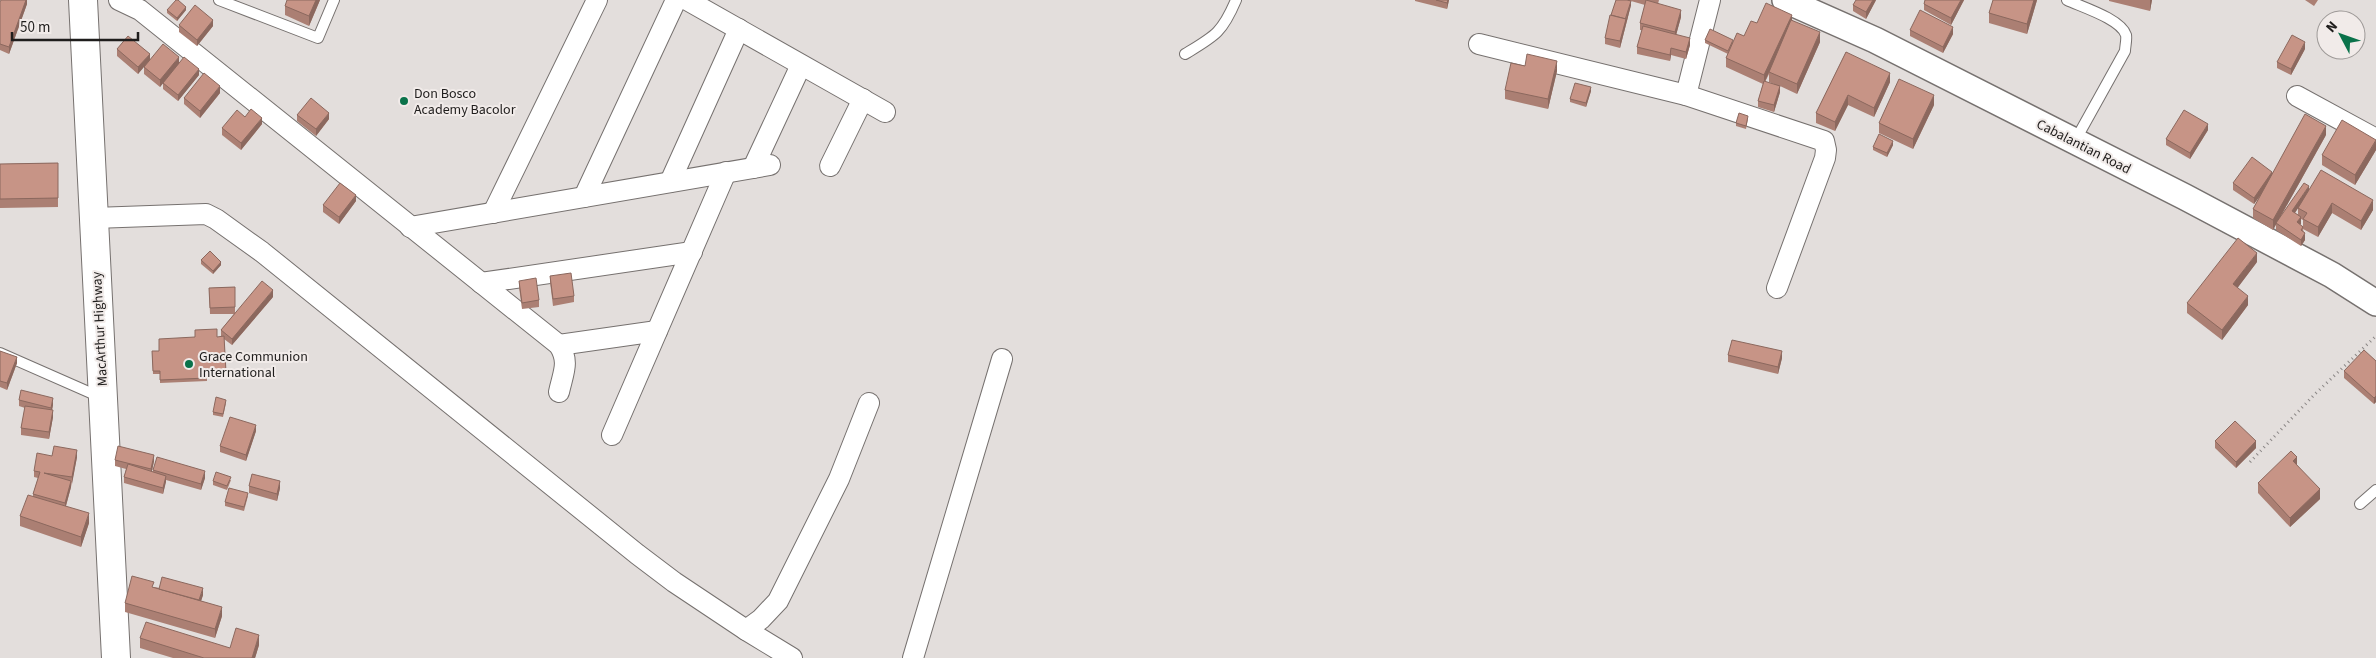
<svg xmlns="http://www.w3.org/2000/svg" width="2376" height="658" font-family="'Source Sans 3',sans-serif">
<style>
.lines{fill:none;stroke-linecap:round;stroke-linejoin:round}
.service-casing{stroke:#76716f;stroke-width:12}
.minor-casing{stroke:#76716f;stroke-width:22}
.tertiary-casing{stroke:#76716f;stroke-width:28}
.secondary-casing{stroke:#76716f;stroke-width:30}
.path{stroke:#8b8786;stroke-width:3;stroke-dasharray:1 4;stroke-linecap:butt}
.service{stroke:#fff;stroke-width:10}
.minor{stroke:#fff;stroke-width:20}
.tertiary{stroke:#fff;stroke-width:25}
.secondary{stroke:#fff;stroke-width:28}
.wall{fill:#ab7f73;fill-rule:evenodd}
.shaded-wall{fill:#8b685e}
.building{fill:#c79486;stroke:#8b685e}
.poi-dot{fill:#0a724a;stroke:#f1ebe9;stroke-width:2}
.labels{text-anchor:middle;stroke-width:4;stroke-linejoin:round;paint-order:stroke}
.poi-label{font-size:14px;fill:#1f1d1c;stroke:#f1ebe9;text-anchor:start}
.street-label{font-size:14px;fill:#1f1d1c;stroke:#f1ebe9}
</style>
<rect width="100%" height="100%" fill="#e3dedc"/>
<g class="lines">
<g class="service-casing">
<g id="service">
<polyline points="219,0 318,38 334,0"/>
<path d="M 2067,0 C 2082,7 2121,19 2126,35 C 2127,39 2125,47 2125,51 L 2075,141"/>
<path d="M 1185,54 C 1215,36 1222,33 1236,0"/>
<polyline points="0,353 100,397"/>
<polyline points="2360,504 2376,490"/>
</g>
</g>
<g class="minor-casing">
<g id="minor">
<path d="M 119,0 L 140,10 L 559,345 C 570,362 563,373 559,392"/>
<polyline points="687,0 885,112"/>
<polyline points="1479,44 1686,95 1824,141 1826,150 1825,158 1777,288"/>
<polyline points="1686,95 1710,0"/>
<polyline points="2297,96 2376,139"/>
<polyline points="830,166 863,99"/>
<polyline points="753,168 801,65"/>
<polyline points="670,182 739,29"/>
<polyline points="584,197 676,0"/>
<polyline points="493,213 597,0"/>
<polyline points="94,218 206,214 216,219 262,252 637,554 674,582 746,630 761,619 778,601 839,479 869,403"/>
<polyline points="410,227 770,165"/>
<polyline points="481,283 692,252"/>
<polyline points="559,345 657,331"/>
<polyline points="612,435 726,172"/>
<polyline points="746,630 792,658"/>
<polyline points="913,658 1002,359"/>
</g>
</g>
<g class="tertiary-casing">
<polyline id="tertiary" points="1785,0 1875,40 2185,197 2332,275 2376,303"/>
</g>
<g class="secondary-casing">
<polyline id="secondary" points="83,0 116,658"/>
</g>
<polyline class="path" points="2250,462 2314,395 2376,336"/>
<use href="#service" class="service"/>
<use href="#minor" class="minor"/>
<use href="#tertiary" class="tertiary"/>
<use href="#secondary" class="secondary"/>
</g>
<g class="wall">
<polygon points="27,0 27,4 9,54 0,50 0,2"/>
<polygon points="320,0 309,26 285,15 285,6"/>
<polygon points="1415,0 1449,0 1447,9 1415,1"/>
<polygon points="1616,0 1659,0 1658,4 1681,17 1676,35 1690,45 1686,59 1671,55 1670,61 1637,54 1637,47 1642,30 1640,30 1640,23 1645,5 1631,1 1631,5 1620,48 1605,44 1605,38"/>
<polygon points="1876,0 1866,19 1853,11 1853,5"/>
<polygon points="1925,0 1964,0 1951,25 1924,10 1924,4"/>
<polygon points="1993,0 2037,0 2027,34 1989,23 1989,13"/>
<polygon points="2109,0 2152,0 2150,11 2109,1"/>
<polygon points="2305,0 2318,0 2314,6"/>
<polygon points="167,10 186,10 177,21 167,13"/>
<path d="M 1792,20 L 1820,42 L 1797,94 L 1780,86 L 1780,92 L 1774,112 L 1758,107 L 1758,101 L 1763,84 L 1726,67 L 1726,58 L 1728,54 L 1705,43 L 1705,40 L 1733,42 L 1744,36 L 1757,23 ZM 1769,74 L 1769,82 L 1774,84 L 1765,82 Z"/>
<polygon points="179,25 213,26 197,46 179,32"/>
<polygon points="1910,30 1953,34 1943,53 1910,36"/>
<polygon points="117,49 150,60 179,63 199,75 178,101 163,89 163,83 160,87 144,74 144,67 145,65 138,74 117,56"/>
<polygon points="2305,49 2291,75 2277,68 2277,62"/>
<polygon points="1846,52 1890,82 1874,117 1848,105 1835,131 1816,123 1816,113"/>
<polygon points="1525,66 1557,71 1548,109 1505,99 1505,90"/>
<polygon points="1591,91 1586,107 1570,102 1570,99"/>
<polygon points="220,93 200,118 184,104 184,98"/>
<polygon points="1934,105 1913,149 1879,133 1879,123"/>
<polygon points="297,115 329,119 316,136 297,121"/>
<polygon points="245,117 262,124 241,150 222,135 222,128"/>
<polygon points="1748,119 1746,129 1736,126 1736,123"/>
<polygon points="2208,130 2190,159 2166,145 2166,139"/>
<path d="M 2326,135 L 2278,221 L 2309,190 L 2373,210 L 2361,230 L 2332,213 L 2318,237 L 2303,229 L 2305,240 L 2301,246 L 2276,230 L 2276,224 L 2273,230 L 2253,218 L 2253,209 L 2260,196 L 2254,204 L 2233,190 L 2233,183 L 2272,173 ZM 2298,208 L 2298,215 L 2295,213 ZM 2301,219 L 2303,220 L 2303,226 L 2300,225 Z"/>
<polygon points="2376,140 2376,150 2355,185 2322,165 2322,155"/>
<polygon points="1893,145 1887,157 1873,150 1873,147"/>
<polygon points="58,163 58,207 0,208 0,164"/>
<polygon points="356,201 339,224 323,212 323,205"/>
<polygon points="201,260 221,265 213,274 201,264"/>
<polygon points="2257,262 2237,288 2248,305 2222,340 2187,313 2187,303"/>
<polygon points="550,276 574,296 574,302 553,306 550,282"/>
<polygon points="519,281 539,300 539,307 522,309 519,287"/>
<polygon points="235,287 235,313 273,297 232,345 224,339 226,375 207,376 207,381 160,383 160,374 153,374 152,351 159,351 217,337 221,337 221,330 234,314 210,314 209,288"/>
<polygon points="0,351 17,363 7,390 0,387"/>
<polygon points="1728,355 1782,358 1778,374 1728,362"/>
<polygon points="2376,361 2376,402 2374,404 2344,378 2344,371"/>
<polygon points="19,400 53,405 52,410 53,417 49,439 21,435 21,428 25,408 19,406"/>
<polygon points="226,403 223,417 213,415 213,412"/>
<polygon points="256,431 246,461 220,452 220,446"/>
<polygon points="2215,441 2256,448 2236,468 2215,448"/>
<polygon points="52,456 77,457 71,487 66,506 89,523 81,547 20,526 20,516 33,497 33,494 38,478 34,477 34,471"/>
<polygon points="115,460 154,461 152,471 153,472 153,470 205,478 201,490 166,480 163,494 124,483 124,477 126,469 115,466"/>
<polygon points="2297,465 2320,499 2290,527 2258,493 2258,483"/>
<polygon points="231,480 227,490 213,485 213,481"/>
<polygon points="249,486 280,488 277,501 249,493"/>
<polygon points="248,496 244,511 225,506 225,502"/>
<polygon points="154,587 203,595 201,601 222,616 215,638 125,612 125,603"/>
<polygon points="140,638 230,648 259,645 255,658 173,658 140,648"/>
</g>
<g class="shaded-wall">
<polygon points="26,0 27,0 27,4 9,54 9,47"/>
<polygon points="316,0 320,0 309,26 309,16"/>
<polygon points="1448,0 1449,0 1447,9 1447,3"/>
<polygon points="1873,0 1876,0 1866,19 1866,12"/>
<polygon points="1961,0 1964,0 1951,25 1951,18"/>
<polygon points="2034,0 2037,0 2027,34 2027,24"/>
<polygon points="2150,0 2152,0 2150,11"/>
<polygon points="1631,1 1631,5 1620,48 1620,41"/>
<polygon points="186,7 186,10 177,21 177,18"/>
<polygon points="1681,10 1681,17 1675,39 1675,32"/>
<polygon points="1792,15 1792,24 1769,72 1764,84 1764,75"/>
<polygon points="213,20 213,26 197,46 197,40"/>
<polygon points="1953,27 1953,34 1943,53 1943,47"/>
<polygon points="1820,32 1820,42 1797,94 1797,84"/>
<polygon points="1690,38 1690,45 1686,59 1686,52"/>
<polygon points="2305,42 2305,49 2291,75 2291,69"/>
<polygon points="1671,48 1671,55 1670,61 1670,55"/>
<polygon points="150,54 150,60 138,74 138,67"/>
<polygon points="179,57 179,64 160,87 160,80"/>
<polygon points="1557,61 1557,71 1548,109 1548,99"/>
<polygon points="199,69 199,75 178,101 178,95"/>
<polygon points="1890,73 1890,82 1874,117 1874,108"/>
<polygon points="220,86 220,93 200,118 200,111"/>
<polygon points="1780,86 1780,92 1774,112 1774,105"/>
<polygon points="1591,87 1591,91 1586,107 1586,103"/>
<polygon points="1848,95 1848,105 1835,131 1835,122"/>
<polygon points="1934,95 1934,105 1913,149 1913,139"/>
<polygon points="329,113 329,119 316,136 316,129"/>
<polygon points="262,118 262,124 241,150 241,143"/>
<polygon points="2208,124 2208,130 2190,159 2190,153"/>
<polygon points="2326,126 2326,135 2273,230 2273,220"/>
<polygon points="1893,141 1893,145 1887,157 1887,153"/>
<polygon points="2376,141 2376,150 2355,185 2355,175"/>
<polygon points="2272,172 2272,179 2254,204 2254,198"/>
<polygon points="2309,186 2309,192 2292,217 2292,211"/>
<polygon points="356,195 356,201 339,224 339,217"/>
<polygon points="2373,200 2373,210 2361,230 2361,221"/>
<polygon points="2332,203 2332,213 2318,237 2318,227"/>
<polygon points="2301,217 2301,224 2297,229 2297,222"/>
<polygon points="2305,233 2305,240 2301,246 2301,240"/>
<polygon points="2257,253 2257,262 2233,294 2233,284"/>
<polygon points="221,262 221,265 213,274 213,271"/>
<polygon points="273,290 273,297 232,345 232,339"/>
<polygon points="2248,296 2248,305 2222,340 2222,330"/>
<polygon points="1782,351 1782,358 1778,374 1778,367"/>
<polygon points="17,357 17,363 7,390 7,383"/>
<polygon points="2376,396 2376,402 2374,404 2374,398"/>
<polygon points="53,398 53,405 51,414 51,408"/>
<polygon points="53,410 53,417 49,439 49,432"/>
<polygon points="256,425 256,431 246,461 246,455"/>
<polygon points="2256,441 2256,448 2236,468 2236,462"/>
<polygon points="77,450 77,457 72,484 72,477"/>
<polygon points="154,455 154,461 151,475 151,469"/>
<polygon points="2297,457 2297,467 2293,461"/>
<polygon points="205,471 205,478 201,490 201,484"/>
<polygon points="166,476 166,482 163,494 163,488"/>
<polygon points="71,481 71,487 65,509 65,503"/>
<polygon points="280,481 280,488 277,501 277,494"/>
<polygon points="2320,489 2320,499 2290,527 2290,518"/>
<polygon points="89,513 89,523 81,547 81,537"/>
<polygon points="203,588 203,595 199,607 199,601"/>
<polygon points="222,607 222,616 215,638 215,629"/>
<polygon points="259,635 259,645 255,658 252,658"/>
</g>
<g class="building">
<polygon points="1,0 26,0 9,47 0,44 0,2"/>
<polygon points="176,0 178,0 186,7 177,18 167,10"/>
<polygon points="287,0 316,0 309,16 285,6"/>
<polygon points="1436,0 1448,0 1447,3"/>
<polygon points="1616,0 1627,0 1631,1 1625,20 1626,19 1611,15"/>
<polygon points="1646,0 1681,10 1675,32 1640,23"/>
<polygon points="1856,0 1873,0 1866,12 1853,5"/>
<polygon points="1925,0 1961,0 1951,18 1924,4"/>
<polygon points="1993,0 2034,0 2027,24 1989,13"/>
<polygon points="1766,3 1792,15 1764,75 1726,58 1737,33 1744,36 1751,21 1757,23"/>
<polygon points="195,5 213,20 197,40 179,25"/>
<polygon points="1920,10 1953,27 1943,47 1910,30"/>
<polygon points="1610,15 1626,19 1620,41 1605,38"/>
<polygon points="1791,20 1820,32 1797,84 1769,72"/>
<polygon points="1643,26 1690,38 1686,52 1671,48 1670,55 1637,47"/>
<polygon points="1710,29 1733,40 1728,51 1705,40"/>
<polygon points="2292,35 2305,42 2291,69 2277,62"/>
<polygon points="128,36 150,54 138,67 117,49"/>
<polygon points="163,44 179,57 160,80 144,67"/>
<polygon points="1846,52 1890,73 1874,108 1848,95 1835,122 1816,113"/>
<polygon points="1527,54 1557,61 1548,99 1505,90 1511,63 1525,66"/>
<polygon points="184,57 199,69 178,95 163,83"/>
<polygon points="204,73 220,86 200,111 184,98"/>
<polygon points="1899,79 1934,95 1913,139 1879,123"/>
<polygon points="1764,81 1780,86 1774,105 1758,101"/>
<polygon points="1575,83 1591,87 1586,103 1570,99"/>
<polygon points="311,98 329,113 316,129 297,115"/>
<polygon points="251,109 262,118 241,143 222,128 237,110 245,117"/>
<polygon points="2184,110 2208,124 2190,153 2166,139"/>
<polygon points="1739,113 1748,116 1746,126 1736,123"/>
<polygon points="2305,114 2326,126 2273,220 2253,209"/>
<polygon points="2342,120 2376,140 2355,175 2322,155"/>
<polygon points="1879,134 1893,141 1887,153 1873,147"/>
<polygon points="2252,157 2272,172 2254,198 2233,183"/>
<polygon points="58,163 58,198 0,199 0,164"/>
<polygon points="2321,170 2373,200 2361,221 2332,203 2318,227 2303,219 2307,213 2298,208"/>
<polygon points="340,183 356,195 339,217 323,205"/>
<polygon points="2304,183 2309,186 2292,211 2301,217 2297,222 2303,227 2301,230 2305,233 2301,240 2276,223"/>
<polygon points="2238,238 2257,253 2233,284 2248,296 2222,330 2187,303"/>
<polygon points="210,251 221,262 213,271 201,260"/>
<polygon points="571,273 574,296 553,299 550,276"/>
<polygon points="536,278 539,300 522,303 519,281"/>
<polygon points="262,281 273,290 232,339 221,330"/>
<polygon points="235,287 235,307 210,308 209,288"/>
<polygon points="217,329 217,337 224,336 226,372 207,373 207,378 160,380 160,371 153,371 152,351 159,351 159,339 195,337 195,330"/>
<polygon points="1732,340 1782,351 1778,367 1728,355"/>
<polygon points="2364,350 2376,361 2376,396 2374,398 2344,371"/>
<polygon points="0,351 17,357 7,383 0,381"/>
<polygon points="21,390 53,398 51,408 19,400"/>
<polygon points="216,397 226,400 223,414 213,412"/>
<polygon points="25,406 53,410 49,432 21,428"/>
<polygon points="230,417 256,425 246,455 220,446"/>
<polygon points="2235,421 2256,441 2236,462 2215,441"/>
<polygon points="54,446 77,450 72,477 44,473 71,481 65,503 33,494 40,472 34,471 37,453 52,456"/>
<polygon points="118,446 154,455 151,469 115,460"/>
<polygon points="2291,451 2297,457 2293,461 2320,489 2290,518 2258,483"/>
<polygon points="157,457 205,471 201,484 153,470"/>
<polygon points="128,464 166,476 163,488 124,477"/>
<polygon points="216,472 231,477 227,486 213,481"/>
<polygon points="252,474 280,481 277,494 249,486"/>
<polygon points="229,488 248,493 244,507 225,502"/>
<polygon points="28,495 89,513 81,537 20,516"/>
<polygon points="132,576 154,582 152,587 222,607 215,629 125,603"/>
<polygon points="162,577 203,588 199,600 159,589"/>
<polygon points="146,622 230,648 236,628 259,635 252,658 204,658 140,638"/>
</g>
<g class="poi-dot">
<circle cx="404" cy="101" r="5"/>
<circle cx="189" cy="364" r="5"/>
</g>
<g class="labels">
<g class="poi-label">
<text x="414" y="98">Don Bosco<tspan x="414" dy="16">Academy Bacolor</tspan></text>
<text x="199" y="361">Grace Communion<tspan x="199" dy="16">International</tspan></text>
</g>
<g class="street-label">
<text transform="translate(2084 146) rotate(27)" y="5">Cabalantian Road</text>
<text transform="translate(99 329) rotate(-93)" y="5">MacArthur Highway</text>
</g>
</g>
<g transform="translate(2341 35) rotate(311)"><circle r="24" fill="#f1ebe9" stroke="#9d9997"/>
<path d="M0-4L9 19L0 12L-9 19Z" fill="#0a724a"/>
<text y="-8" font-size="14" font-weight="bold" text-anchor="middle" fill="#1f1d1c">N</text>
</g>
<path d="M12 32v8h126v-8" fill="none" stroke="#1f1d1c" stroke-width="2.5"/>
<text x="20" y="32" font-size="15" fill="#1f1d1c" stroke="#f1ebe9" stroke-width="4" paint-order="stroke">50 m</text>
</svg>
